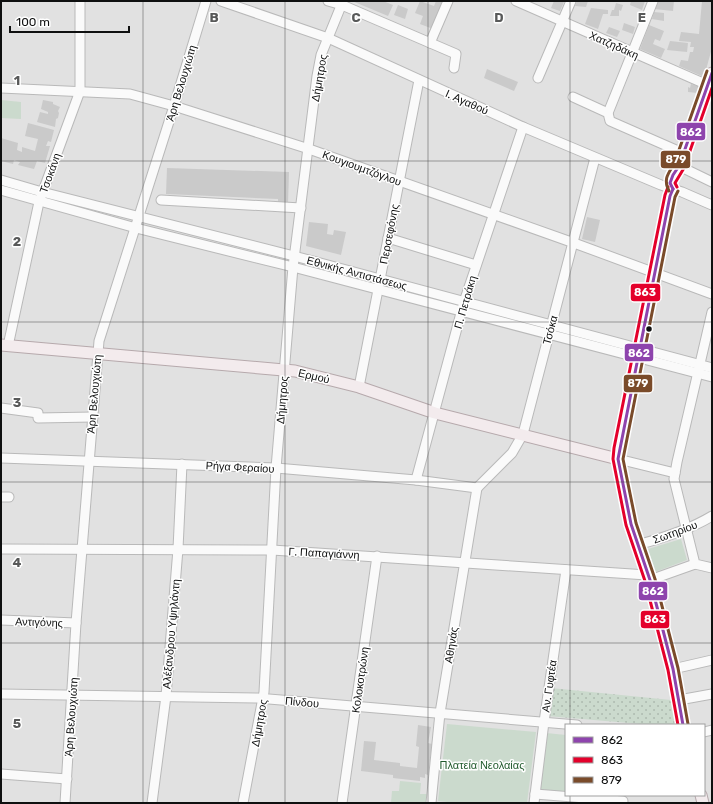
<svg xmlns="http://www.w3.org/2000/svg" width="713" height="804" font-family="Rubik,sans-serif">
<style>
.grass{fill:url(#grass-dots)}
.park{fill:#cbdacd}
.building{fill:#cacaca}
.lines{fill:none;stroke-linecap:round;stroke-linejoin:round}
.minor-casing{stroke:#b9b9b9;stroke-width:11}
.major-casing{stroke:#b6a9ac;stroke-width:13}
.minor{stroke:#fafafa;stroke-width:9}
.major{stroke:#f3ebed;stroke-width:11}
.bus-1-casing{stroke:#fff;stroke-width:6}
.bus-2-casing{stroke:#fff;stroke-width:6}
.bus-3-casing{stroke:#fff;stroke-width:6}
.bus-1{stroke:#8e44ad;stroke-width:3}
.bus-2{stroke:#e4002b;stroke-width:3}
.bus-3{stroke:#7a4b2a;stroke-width:3}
.grid{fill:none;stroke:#585959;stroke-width:1;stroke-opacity:0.55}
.bus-dot{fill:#0f1010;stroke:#fff;stroke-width:1.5}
.labels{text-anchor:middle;stroke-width:3;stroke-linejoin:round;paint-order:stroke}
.street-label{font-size:11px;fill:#0f1010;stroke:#fff}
.park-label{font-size:11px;fill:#215a2d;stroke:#fff}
.grid-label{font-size:13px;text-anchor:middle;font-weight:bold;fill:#585959;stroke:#fff;stroke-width:3;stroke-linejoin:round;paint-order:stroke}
.line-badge{stroke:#fff;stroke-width:1.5}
.badge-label{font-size:11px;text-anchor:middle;font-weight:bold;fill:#fff}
</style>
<defs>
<pattern id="grass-dots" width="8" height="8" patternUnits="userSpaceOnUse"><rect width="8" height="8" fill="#cbdacd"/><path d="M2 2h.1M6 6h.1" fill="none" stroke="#adbaaf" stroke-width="1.8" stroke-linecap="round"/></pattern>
</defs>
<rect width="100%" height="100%" fill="#e1e1e1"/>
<polygon class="grass" points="551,688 671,700 676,725 652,725 547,716"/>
<g class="park">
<polygon points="1,100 21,102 21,119 1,118"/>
<polygon points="681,539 687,560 655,572 648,549"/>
<polygon points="447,724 536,732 527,803 456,803 438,801"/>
<polygon points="546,733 566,735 566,794 540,790"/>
<polygon points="400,781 421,783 420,794 427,794 426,803 391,803 392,791 399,791"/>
</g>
<g class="building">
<polygon points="352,1 383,1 393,5 388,16"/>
<polygon points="420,1 434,6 436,1 445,1 433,29 420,24 423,16 415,13"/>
<polygon points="554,1 564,2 560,11 551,8"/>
<polygon points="577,1 588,1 586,7 575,6"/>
<polygon points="631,1 645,1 642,10 630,5"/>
<polygon points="657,1 674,1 673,11 654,9"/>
<polygon points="702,1 712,1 712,48 704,77 679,66 681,60 688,61 690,52 693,52 694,47 690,47 691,42 679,41 681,32 699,34"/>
<polygon points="616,3 623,5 621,11 619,10 619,16 610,16 612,10 614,10"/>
<polygon points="398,5 408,9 405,19 394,15"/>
<polygon points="591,8 608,10 608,14 603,14 598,29 585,24"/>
<polygon points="654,12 664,13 664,21 652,19"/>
<polygon points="624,23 635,27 633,34 622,30"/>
<polygon points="649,25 664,31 660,41 655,39 653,44 665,49 661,58 640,49"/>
<polygon points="609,27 620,31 617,37 606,33"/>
<polygon points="670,41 688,43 687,52 667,50"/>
<polygon points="487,69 518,82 514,91 484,78"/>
<polygon points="691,84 700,87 698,93 688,92 688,87 690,88"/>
<polygon points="43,100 53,102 53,104 60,107 58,111 59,113 58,118 56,119 55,127 37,122 40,112 48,114 48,112 41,109"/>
<polygon points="28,123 54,130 51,142 48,141 46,146 50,146 45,163 37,161 34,169 18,165 20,162 14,160 13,164 1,161 1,138 18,143 17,150 22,152 22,147 35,151 38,139 25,136"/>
<polygon points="167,168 289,172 288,204 278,204 278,199 166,194"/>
<polygon points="587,217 600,220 595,242 582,239"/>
<polygon points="309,222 328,224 327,234 333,235 334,230 346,232 341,255 306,246"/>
<polygon points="418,725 431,727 428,743 432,744 428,775 425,774 425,778 420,777 420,781 393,778 393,775 361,771 364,741 376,742 374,760 400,763 400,766 417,768 419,747 416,746"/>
</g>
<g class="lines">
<g class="minor-casing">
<g id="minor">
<polyline points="221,1 328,38 523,127 661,185 682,192 712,205"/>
<polyline points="328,1 342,5 456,54 454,68"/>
<polyline points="516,1 712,87"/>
<polyline points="430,43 448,1"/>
<polyline points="538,78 571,1"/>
<polyline points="1,88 130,94 174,106 309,149 574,243 712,294"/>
<polyline points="573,97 608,113 610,121 683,153"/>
<polyline points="608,113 653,1"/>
<polyline points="679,166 712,182"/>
<polyline points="1,180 42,192 294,256 712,368"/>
<polyline points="1,190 136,228 293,267 712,377"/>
<polyline points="161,200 301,208"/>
<polyline points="388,238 476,265"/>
<polyline points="712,312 677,462 674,479 695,564 712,568"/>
<polyline points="8,346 39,202 80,91 80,1"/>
<polyline points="359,387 419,80"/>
<polyline points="1,408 38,413 38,418 93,417"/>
<polyline points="1,458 276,468 416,480 477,488"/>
<polyline points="618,459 675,473"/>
<polyline points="416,480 464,302 523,127"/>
<polyline points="477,488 512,453 523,434 595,158"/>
<polyline points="1,497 9,497"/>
<path d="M 637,545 C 663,538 689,530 712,516"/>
<polyline points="1,549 272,550 647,575"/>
<polyline points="650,580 695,564"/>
<polyline points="1,620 76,623"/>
<polyline points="673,669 712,660"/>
<polyline points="1,694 257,698 577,725"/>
<polyline points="679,700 712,694"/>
<polyline points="704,732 712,730"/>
<polyline points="1,774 67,779"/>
<polyline points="535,794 623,801"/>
<polyline points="65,803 76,623 99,341 174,106 206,1"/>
<polyline points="152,803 166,696 178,549 182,464"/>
<polyline points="243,803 264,692 276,468 293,267 317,76 321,55 343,1"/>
<polyline points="342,803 377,556"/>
<polyline points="431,803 440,713 477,488"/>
<polyline points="534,803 544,722 566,570"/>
</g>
</g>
<g class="major-casing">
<g id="major">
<polyline points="1,345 295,371 359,387 435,413 618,459"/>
<polyline points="683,725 673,669 650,580 631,524 618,459 619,449 670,196 673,189 670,183 673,175 679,166 712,73"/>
<polyline points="701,795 703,803"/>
</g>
</g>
<use href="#minor" class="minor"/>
<use href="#major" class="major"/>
<g class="bus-1-casing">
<g id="bus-1">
<polyline points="673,189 670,196 618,459 631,524 650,580 673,669 683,725"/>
<polyline points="673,189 670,183 673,175 679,166 712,73"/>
</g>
</g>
<g class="bus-2-casing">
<g id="bus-2">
<polyline points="668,187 665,195 614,448 613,459 626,525 645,581 668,670 678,725"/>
<polyline points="677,187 675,183 684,168 712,88"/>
</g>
</g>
<g class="bus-3-casing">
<g id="bus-3">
<path d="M 669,191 C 663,179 668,174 674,164 L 707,71"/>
<polyline points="678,191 675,197 623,459 636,523 655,579 678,668 688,724"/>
</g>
</g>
<use href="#bus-1" class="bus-1"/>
<use href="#bus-2" class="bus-2"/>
<use href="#bus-3" class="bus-3"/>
</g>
<path class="grid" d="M 143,1 L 143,803M 285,1 L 285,803M 428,1 L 428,803M 570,1 L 570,725M 1,161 L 712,161M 1,322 L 712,322M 1,482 L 712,482M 1,643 L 712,643M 570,795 L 570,803"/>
<circle class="bus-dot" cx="649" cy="329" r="3.5"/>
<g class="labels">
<g class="street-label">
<text transform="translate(614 45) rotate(24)" y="4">Χατζηδάκη</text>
<text transform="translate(319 78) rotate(-80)" y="4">Δήμητρος</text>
<text transform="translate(181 83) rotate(-73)" y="4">Άρη Βελουχιώτη</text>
<text transform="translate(467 102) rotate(24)" y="4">Ι. Αγαθού</text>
<text transform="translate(362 168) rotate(20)" y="4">Κουγιουμτζόγλου</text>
<text transform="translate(50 173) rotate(-70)" y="4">Τσοκάνη</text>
<text transform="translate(389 234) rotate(-79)" y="4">Περσεφόνης</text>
<text transform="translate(357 273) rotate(15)" y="4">Εθνικής Αντιστάσεως</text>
<text transform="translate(465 302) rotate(-74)" y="4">Π. Πετράκη</text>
<text transform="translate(550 330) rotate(-75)" y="4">Τσόκα</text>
<text transform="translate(314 376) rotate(13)" y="4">Ερμού</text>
<text transform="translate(94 394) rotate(-85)" y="4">Άρη Βελουχιώτη</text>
<text transform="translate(282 400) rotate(-85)" y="4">Δήμητρος</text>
<text transform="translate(240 467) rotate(3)" y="4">Ρήγα Φεραίου</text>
<text transform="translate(675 532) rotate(-20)" y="4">Σωτηρίου</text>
<text transform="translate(324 553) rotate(3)" y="4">Γ. Παπαγιάννη</text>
<text transform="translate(39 622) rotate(2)" y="4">Αντιγόνης</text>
<text transform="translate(171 634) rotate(-85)" y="4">Αλέξανδρου Υψηλάντη</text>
<text transform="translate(451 645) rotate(-81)" y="4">Αθηνάς</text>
<text transform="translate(360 680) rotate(-82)" y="4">Κολοκοτρώνη</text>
<text transform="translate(549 686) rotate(-82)" y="4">Αν. Γυφτέα</text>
<text transform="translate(302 702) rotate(5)" y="4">Πίνδου</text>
<text transform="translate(71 717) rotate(-86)" y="4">Άρη Βελουχιώτη</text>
<text transform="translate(259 723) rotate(-80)" y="4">Δήμητρος</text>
</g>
<g class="park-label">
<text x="482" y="769">Πλατεία Νεολαίας</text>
</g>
</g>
<g class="grid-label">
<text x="214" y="22">B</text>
<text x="356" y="22">C</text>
<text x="499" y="22">D</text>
<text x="642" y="22">E</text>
<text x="17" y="85">1</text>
<text x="17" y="246">2</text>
<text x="17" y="407">3</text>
<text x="17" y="567">4</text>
<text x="17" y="728">5</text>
</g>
<g class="line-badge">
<rect x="676" y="122" width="30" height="19" rx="4" fill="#8e44ad"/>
<rect x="660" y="150" width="31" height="19" rx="4" fill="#7a4b2a"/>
<rect x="630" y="283" width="31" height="19" rx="4" fill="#e4002b"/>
<rect x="624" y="343" width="30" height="19" rx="4" fill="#8e44ad"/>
<rect x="623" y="374" width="30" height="19" rx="4" fill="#7a4b2a"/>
<rect x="638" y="581" width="30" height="20" rx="4" fill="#8e44ad"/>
<rect x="640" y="610" width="30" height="19" rx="4" fill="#e4002b"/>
</g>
<g class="badge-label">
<text x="691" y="136">862</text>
<text x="676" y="163">879</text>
<text x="645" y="296">863</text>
<text x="639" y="357">862</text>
<text x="638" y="387">879</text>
<text x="653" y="595">862</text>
<text x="655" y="623">863</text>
</g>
<rect width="713" height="804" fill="none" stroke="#0f1010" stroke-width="4"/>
<rect x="565" y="724" width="140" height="72" fill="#ffffff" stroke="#9f9f9f"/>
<rect x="573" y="737" width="20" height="6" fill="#8e44ad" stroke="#9f9f9f"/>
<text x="601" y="744" font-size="12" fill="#0f1010">862</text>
<rect x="573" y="757" width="20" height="6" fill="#e4002b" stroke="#9f9f9f"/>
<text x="601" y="764" font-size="12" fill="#0f1010">863</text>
<rect x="573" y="777" width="20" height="6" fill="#7a4b2a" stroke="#9f9f9f"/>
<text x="601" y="784" font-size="12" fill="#0f1010">879</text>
<path d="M10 26v6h119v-6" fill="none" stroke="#0f1010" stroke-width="2"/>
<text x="16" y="26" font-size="12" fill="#0f1010" stroke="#ffffff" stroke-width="3" paint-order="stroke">100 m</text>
</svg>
